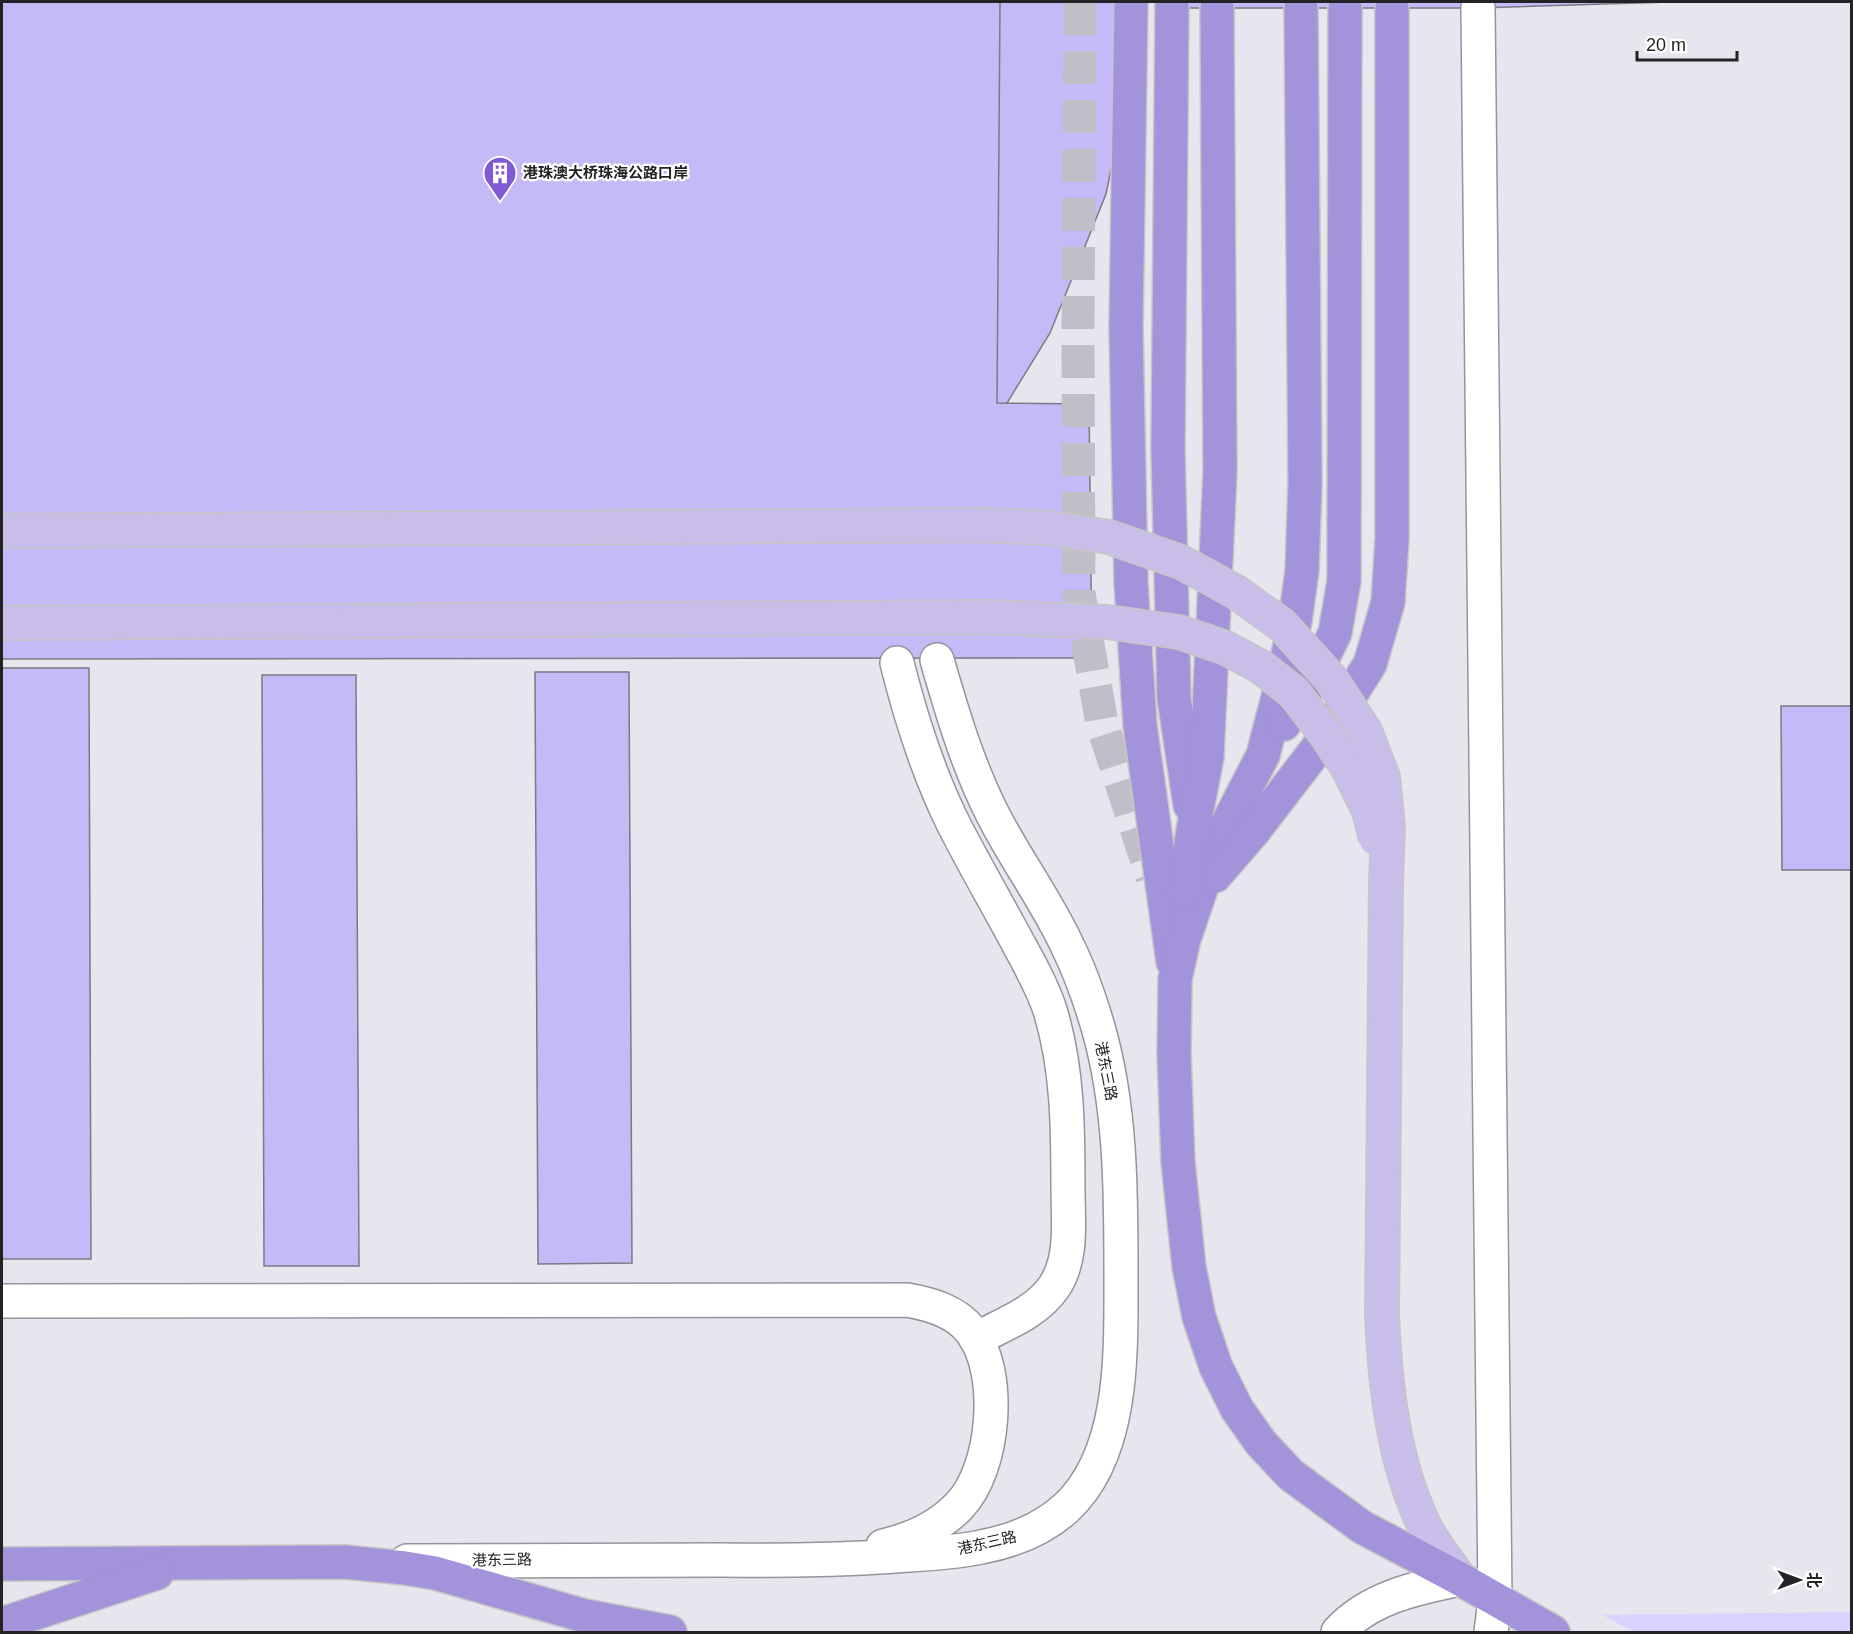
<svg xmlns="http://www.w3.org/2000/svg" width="1853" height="1634" font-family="Arial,'Noto Sans SC',sans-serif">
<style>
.green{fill:#dbd2ff}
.building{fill:#c6b9f7;stroke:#7b7981;stroke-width:1.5}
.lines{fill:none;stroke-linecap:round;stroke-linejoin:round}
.highway-tunnel{stroke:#c0bec6;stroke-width:33;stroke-dasharray:33 16;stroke-linecap:butt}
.minor-casing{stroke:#95949c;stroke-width:36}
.major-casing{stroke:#c6c6c6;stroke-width:36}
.highway-casing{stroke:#c6c6c6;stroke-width:36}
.minor{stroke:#fff;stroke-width:33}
.major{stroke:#c8bee9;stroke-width:33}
.highway{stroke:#a393da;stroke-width:33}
.major-bridge-casing{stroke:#c6c6c6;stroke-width:36;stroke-linecap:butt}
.major-bridge{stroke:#c8bee9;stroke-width:33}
.labels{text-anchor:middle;stroke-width:4.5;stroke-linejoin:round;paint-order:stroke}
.poi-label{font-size:15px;font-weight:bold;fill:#232225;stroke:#fff;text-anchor:start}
.street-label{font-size:15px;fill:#232225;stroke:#fff}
</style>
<rect width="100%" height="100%" fill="#e7e5ee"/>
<polygon class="green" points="1851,1612 1851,1632 1634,1632 1603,1615"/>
<g class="building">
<polygon points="2,2 1146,2 1106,194 1050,333 996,421 952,469 891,513 703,587 562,613 168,618 2,578"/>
<polygon points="2,2 1000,2 997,403 1089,404 1092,658 2,659"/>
<polygon points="1153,2 1670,2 1478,8 1181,8 1161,5"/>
<polygon points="2,668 89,668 91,1259 2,1259"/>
<polygon points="535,672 629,672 632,1263 538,1264"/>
<polygon points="262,675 356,675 359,1266 264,1266"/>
<polygon points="1781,706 1852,706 1852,870 1782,870"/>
</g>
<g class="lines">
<polyline class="highway-tunnel" points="1080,2 1078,332 1079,593 1102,724 1152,877"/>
<g class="minor-casing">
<g id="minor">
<polyline points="1478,8 1495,1600 1491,1632"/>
<path d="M 897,663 C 911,719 928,773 954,825 C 974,864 996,902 1017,941 C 1029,963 1042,986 1050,1010 C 1068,1069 1068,1129 1068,1190 C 1068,1222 1073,1259 1054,1287 C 1036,1313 1004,1324 976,1339"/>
<path d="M 2,1301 L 907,1300 C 930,1304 956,1311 971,1331 C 1003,1371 995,1470 959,1506 C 939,1527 910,1540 883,1546"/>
<path d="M 407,1561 C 512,1560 617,1560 722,1560 C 780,1561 837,1560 895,1556 C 924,1554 953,1553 981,1547 C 1013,1541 1042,1530 1066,1508 C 1123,1455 1121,1357 1121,1285 C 1121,1199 1122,1110 1098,1027 C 1090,1000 1080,971 1067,945 C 1046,900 1016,860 993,815 C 968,766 952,712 937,660"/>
<path d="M 1338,1632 C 1369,1598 1415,1588 1460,1579"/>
</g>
</g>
<g class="major-casing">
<g id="major">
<polyline points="2,623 351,621"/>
<path d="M 1386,882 L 1382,1314 C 1385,1385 1393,1460 1424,1525 C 1433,1544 1448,1561 1460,1579"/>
</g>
</g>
<g class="highway-casing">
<g id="highway">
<polyline points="1131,2 1126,327 1131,583 1140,725 1173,962"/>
<polyline points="1172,6 1168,449 1174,698 1190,805"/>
<polyline points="1301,8 1305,483 1302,571 1295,621 1283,678 1263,755 1215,848 1184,939 1175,979 1174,1054 1178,1162 1189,1267 1199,1317 1216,1367 1237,1409 1261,1443 1291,1475 1362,1527 1460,1579 1553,1632"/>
<polyline points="1284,724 1309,686 1335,633 1344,581 1345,8"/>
<polyline points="1215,876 1253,832 1316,750 1370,664 1388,602 1392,539 1392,8"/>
<polyline points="1184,893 1193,830 1207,757 1220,472 1217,8"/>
<polyline points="2,1564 345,1562 405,1568 435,1573 585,1616 670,1632"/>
<polyline points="2,1624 157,1573"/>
</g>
</g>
<use href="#minor" class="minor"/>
<use href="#major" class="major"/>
<use href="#highway" class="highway"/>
<g class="major-bridge-casing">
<g id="major-bridge">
<polyline points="2,531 986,525 1048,528 1109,537 1181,562 1236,592 1282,625 1331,679 1365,731 1383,777 1388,827 1386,882"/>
<polyline points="351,621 987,617 1107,622 1179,632 1226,648 1261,667 1294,693 1327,736 1349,770 1369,811 1376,839"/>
</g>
</g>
<use href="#major-bridge" class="major-bridge"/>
</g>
<defs>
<g id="building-pin" transform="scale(1.725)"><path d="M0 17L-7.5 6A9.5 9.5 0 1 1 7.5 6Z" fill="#805bd5" stroke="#fff"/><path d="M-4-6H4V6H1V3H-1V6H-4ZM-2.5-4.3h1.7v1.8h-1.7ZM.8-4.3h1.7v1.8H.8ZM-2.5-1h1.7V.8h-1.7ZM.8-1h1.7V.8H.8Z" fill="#fff"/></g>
</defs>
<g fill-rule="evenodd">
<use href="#building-pin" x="500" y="173"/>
</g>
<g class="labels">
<g class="poi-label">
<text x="523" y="178">港珠澳大桥珠海公路口岸</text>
</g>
<g class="street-label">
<text transform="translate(1106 1071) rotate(79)" y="5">港东三路</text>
<text transform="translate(987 1543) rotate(-13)" y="5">港东三路</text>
<text transform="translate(502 1560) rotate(-1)" y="5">港东三路</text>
</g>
</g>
<rect width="1853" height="1634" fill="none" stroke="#232225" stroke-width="6"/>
<g transform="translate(1799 1580) rotate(90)" stroke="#ffffff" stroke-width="4.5" paint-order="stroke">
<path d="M0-4.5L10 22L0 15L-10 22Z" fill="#232225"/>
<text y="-9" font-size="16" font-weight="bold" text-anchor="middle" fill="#232225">北</text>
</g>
<path d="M1637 51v9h100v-9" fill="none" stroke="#232225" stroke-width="3"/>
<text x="1646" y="51" font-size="18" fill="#232225" stroke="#ffffff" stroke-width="4.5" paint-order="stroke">20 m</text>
</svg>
